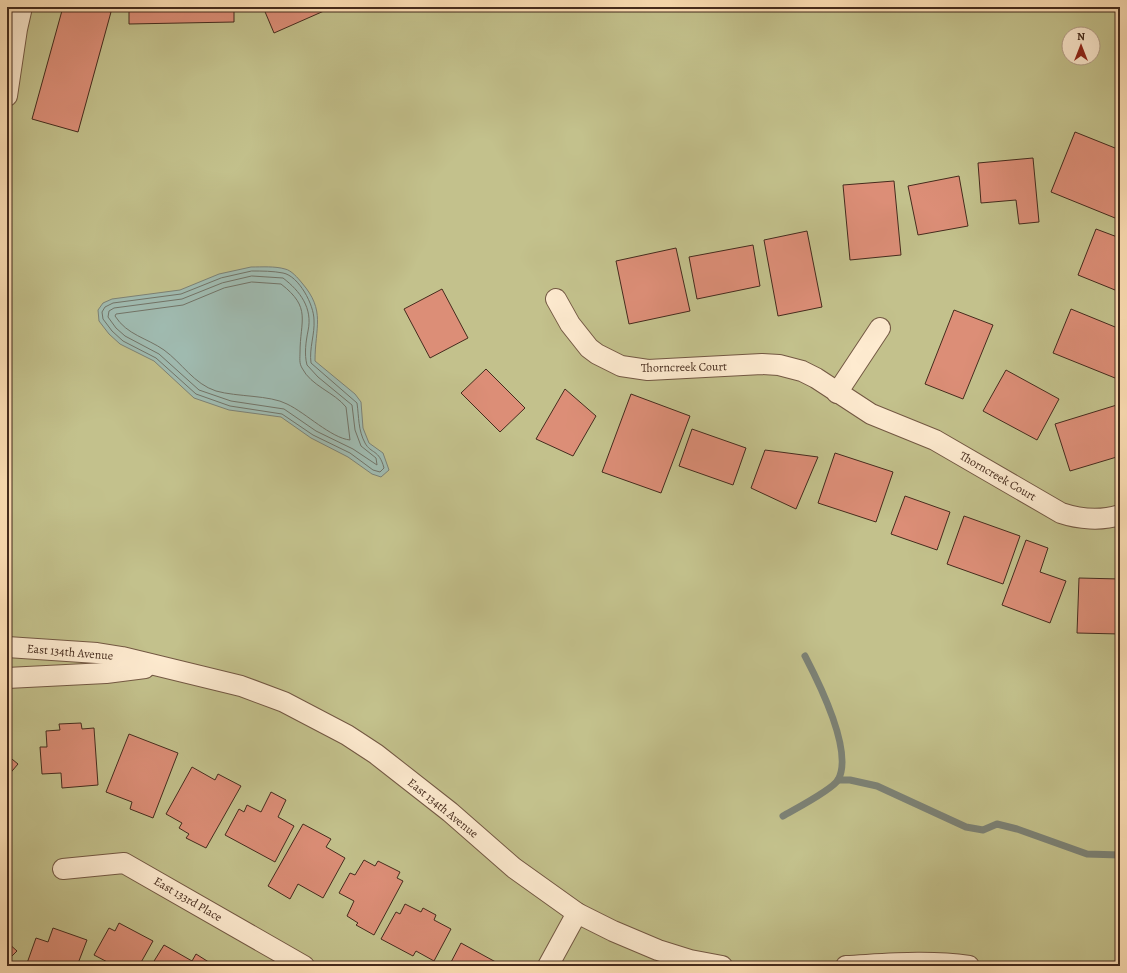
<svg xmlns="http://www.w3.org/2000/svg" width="1127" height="973" font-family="Alegreya,serif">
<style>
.green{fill:#c3c18c;stroke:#847654;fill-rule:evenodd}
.water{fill:#a0bcb2;stroke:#7c8276}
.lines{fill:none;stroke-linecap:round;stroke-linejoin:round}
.shore{stroke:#727468;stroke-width:1}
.stream{stroke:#7c8276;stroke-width:7}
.building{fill:#dc8e77;stroke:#452b1d}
.street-casing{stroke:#735843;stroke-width:22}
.street{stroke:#feebd0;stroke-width:20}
.labels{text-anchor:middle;stroke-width:3;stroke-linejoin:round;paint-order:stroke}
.street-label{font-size:12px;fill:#452b1d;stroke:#feebd0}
</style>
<rect width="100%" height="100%" fill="#fee0b6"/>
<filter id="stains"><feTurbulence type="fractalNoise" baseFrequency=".005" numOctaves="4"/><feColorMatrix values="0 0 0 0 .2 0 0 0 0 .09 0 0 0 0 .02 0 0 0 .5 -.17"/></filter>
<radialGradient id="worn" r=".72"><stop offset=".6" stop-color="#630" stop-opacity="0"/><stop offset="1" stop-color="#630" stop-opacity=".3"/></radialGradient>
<path class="green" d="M 7,7 L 1120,7 L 1120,966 L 7,966 ZM 1069,34 L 1093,34 L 1093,58 L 1069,58 Z"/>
<path class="water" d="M 251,267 C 262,267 275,266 285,269 C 291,270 298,278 302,283 C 326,311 315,327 315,361 L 355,394 L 361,402 L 363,428 L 369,443 L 383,453 L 389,470 L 381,477 L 372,474 L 348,457 L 311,438 L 281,417 L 229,410 L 194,398 L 154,361 L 120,344 L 109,334 L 99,321 L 98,310 L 103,303 L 112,299 L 180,290 L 219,274 Z"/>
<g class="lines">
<g class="shore">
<path d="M 252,271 C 262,271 273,271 283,273 C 299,276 314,305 314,320 C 315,334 309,348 311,363 L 357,403 C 359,417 358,430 365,443 C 371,454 379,449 384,468 L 380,472 L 373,470 L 350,453 L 313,435 L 282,414 L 230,406 L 196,394 L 156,358 L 123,341 L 112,331 L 103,319 L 102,312 L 105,307 L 113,303 L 181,294 L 221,278 Z"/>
<path d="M 252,276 L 283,278 C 300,291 313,308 308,331 C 306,341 304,354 307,365 L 318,377 L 352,405 L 355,430 L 361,446 L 376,458 L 377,465 L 353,449 L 316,431 L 284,409 L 231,401 L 199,390 L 159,354 L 125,336 L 116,328 L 108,317 L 109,311 L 114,308 L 182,299 L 222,283 Z"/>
<path d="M 252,282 L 281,284 C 312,308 300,320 300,353 C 300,358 299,363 302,368 C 311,386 334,392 346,407 L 350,440 C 331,438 306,413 287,404 C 270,395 237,397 216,391 C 194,384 182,363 164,350 C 147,338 127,335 115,316 L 116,314 L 183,305 L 224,288 Z"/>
</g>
<g class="stream">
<polyline points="838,780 850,780 877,786 966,827 983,830 997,824 1017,829 1087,854 1120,855"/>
<path d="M 783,816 C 795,809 832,790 838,780 C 854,752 818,681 805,656"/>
</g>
</g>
<g class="building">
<polygon points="63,7 91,7 111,12 78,132 32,119"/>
<polygon points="129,7 234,7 234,22 129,24"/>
<polygon points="263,7 333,7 274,33"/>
<polygon points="1075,132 1120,150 1120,220 1051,192"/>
<polygon points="1033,158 1039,222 1019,224 1016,200 981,203 978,163"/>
<polygon points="959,176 968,226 918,235 908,186"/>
<polygon points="894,181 901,255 850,260 843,185"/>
<polygon points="1096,229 1120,238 1120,292 1078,275"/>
<polygon points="807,231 822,307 778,316 764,240"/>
<polygon points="753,245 760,286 697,299 689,257"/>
<polygon points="676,248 690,311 629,324 616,261"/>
<polygon points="442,289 468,338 430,358 404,309"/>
<polygon points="1071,309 1120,329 1120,380 1053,353"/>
<polygon points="954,310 993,325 963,399 925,384"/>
<polygon points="486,369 525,408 500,432 461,393"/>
<polygon points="1006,370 1059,399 1037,440 983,411"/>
<polygon points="565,389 596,416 573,456 536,439"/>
<polygon points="631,394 690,416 661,493 602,472"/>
<polygon points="1120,404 1120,456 1070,471 1055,424"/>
<polygon points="692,429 746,448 733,485 679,466"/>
<polygon points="765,450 818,457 796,509 751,488"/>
<polygon points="835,453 893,472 876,522 818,503"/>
<polygon points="905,496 950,512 937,550 891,534"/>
<polygon points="964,516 1020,536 1003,584 947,564"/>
<polygon points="1026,540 1048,548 1040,572 1066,581 1050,623 1002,605"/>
<polygon points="1079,578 1120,579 1120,634 1077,633"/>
<polygon points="81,723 82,729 94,728 98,785 62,788 61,773 42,774 40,747 47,747 46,731 60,730 59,724"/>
<polygon points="129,734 178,753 153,818 130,809 132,802 106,792"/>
<polygon points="7,755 18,764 7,777"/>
<polygon points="192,767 215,780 218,774 241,786 206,848 186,838 189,834 179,828 182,823 166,814"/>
<polygon points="271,792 286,800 278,817 294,826 275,862 225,835 239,809 244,812 247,805 261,812"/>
<polygon points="303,824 331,839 326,847 345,858 323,898 298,884 290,899 268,886"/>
<polygon points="364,860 375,866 378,861 400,872 397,878 403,881 374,935 356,925 358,923 347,916 354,901 339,893 350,873 355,875"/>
<polygon points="405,904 421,912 423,908 436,915 434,920 451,929 434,961 416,951 413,956 381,939 396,912 400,914"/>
<polygon points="119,923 153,941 139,966 115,966 94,955 109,928 115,931"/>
<polygon points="53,928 87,940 77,966 26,966 36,938 48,942"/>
<polygon points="7,942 17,951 7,961"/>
<polygon points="461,943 503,966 449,966"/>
<polygon points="164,945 192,961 196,954 215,966 151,966"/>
</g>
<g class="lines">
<g class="street-casing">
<g id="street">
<polyline points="7,96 17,29 22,7"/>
<path d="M 556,299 L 570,324 L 589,348 L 597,354 L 621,366 L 648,370 L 762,364 L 779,365 L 802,371 L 816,378 L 871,414 L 935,440 L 1061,513 C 1079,519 1101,521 1120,515"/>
<polyline points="837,393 880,328"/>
<polyline points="7,647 97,653 122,657 241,686 284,702 347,735 376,754 450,812 514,868 577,913 613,931 658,950 690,960 722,966"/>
<polyline points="7,678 106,673 145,668"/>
<polyline points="63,869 124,863 304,966"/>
<polyline points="548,966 577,913"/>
<path d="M 846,966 C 887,964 928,960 969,966"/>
</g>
</g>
<use href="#street" class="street"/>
</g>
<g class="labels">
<g class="street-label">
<text transform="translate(684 367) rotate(-1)" y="4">Thorncreek Court</text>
<text transform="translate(998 476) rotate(30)" y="4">Thorncreek Court</text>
<text transform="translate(70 652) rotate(5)" y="4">East 134th Avenue</text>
<text transform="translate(443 808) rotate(39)" y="4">East 134th Avenue</text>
<text transform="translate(188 899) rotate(30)" y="4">East 133rd Place</text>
</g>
</g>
<rect width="1127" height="973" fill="none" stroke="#fee0b6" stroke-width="24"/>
<rect x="8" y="8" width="1111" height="957" fill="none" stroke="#452b1d" stroke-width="2"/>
<rect x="12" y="12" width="1103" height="949" fill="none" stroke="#452b1d"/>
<g transform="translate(1081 46)"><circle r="19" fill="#feebd0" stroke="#b49e88"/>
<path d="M0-3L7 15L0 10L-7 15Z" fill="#8f2418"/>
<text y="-6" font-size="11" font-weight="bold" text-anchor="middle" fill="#452b1d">N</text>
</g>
<rect width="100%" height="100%" filter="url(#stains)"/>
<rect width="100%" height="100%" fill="url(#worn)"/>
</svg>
